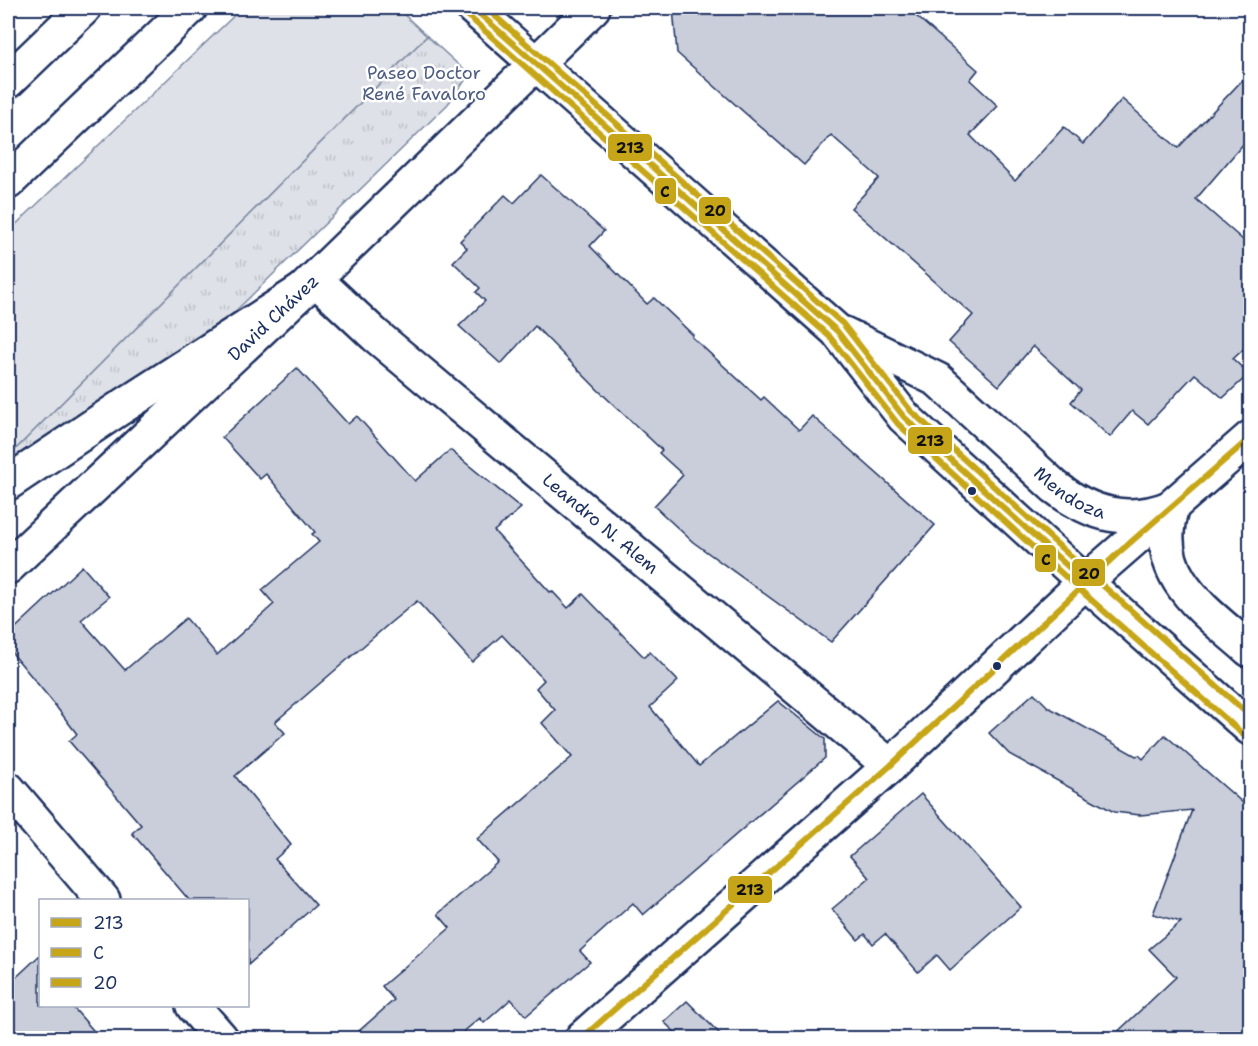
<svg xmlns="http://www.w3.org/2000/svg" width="1258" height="1046" font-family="'Shantell Sans',sans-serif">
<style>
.grass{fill:#dee1e7;stroke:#7c88a2;stroke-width:1.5}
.park{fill:url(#park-tufts);stroke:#7c88a2;stroke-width:1.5}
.building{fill:#caceda;stroke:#1b2f5e;stroke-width:1.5}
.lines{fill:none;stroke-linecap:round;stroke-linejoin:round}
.minor-casing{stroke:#1b2f5e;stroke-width:38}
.major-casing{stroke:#1b2f5e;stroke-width:38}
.highway-casing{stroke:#1b2f5e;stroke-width:38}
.minor{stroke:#fff;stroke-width:33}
.major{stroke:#fff;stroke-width:33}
.highway{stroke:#fff;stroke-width:33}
.bus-1-casing{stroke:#fff;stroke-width:10}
.bus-2-casing{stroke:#fff;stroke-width:10}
.bus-3-casing{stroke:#fff;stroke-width:10}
.bus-1{stroke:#c6a618;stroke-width:6}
.bus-2{stroke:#c6a618;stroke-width:6}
.bus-3{stroke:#c6a618;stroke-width:6}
.bus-dot{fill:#1b2f5e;stroke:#fff;stroke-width:2}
.labels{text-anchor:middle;stroke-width:5;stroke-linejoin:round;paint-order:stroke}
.park-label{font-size:18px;fill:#4c5c80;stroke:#fff}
.street-label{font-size:18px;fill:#1b2f5e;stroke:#fff}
.line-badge{stroke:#fff;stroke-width:2}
.pale-badge-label{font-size:16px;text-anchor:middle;font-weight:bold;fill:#111}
</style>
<defs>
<pattern id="park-tufts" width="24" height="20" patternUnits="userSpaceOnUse" patternTransform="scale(1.5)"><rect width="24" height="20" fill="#dee1e7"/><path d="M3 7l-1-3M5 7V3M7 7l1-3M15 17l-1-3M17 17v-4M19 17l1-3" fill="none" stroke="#bec1c9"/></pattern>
</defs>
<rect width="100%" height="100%" fill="#fff"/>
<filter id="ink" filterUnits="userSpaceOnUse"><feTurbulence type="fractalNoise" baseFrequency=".0167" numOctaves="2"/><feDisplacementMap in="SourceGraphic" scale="12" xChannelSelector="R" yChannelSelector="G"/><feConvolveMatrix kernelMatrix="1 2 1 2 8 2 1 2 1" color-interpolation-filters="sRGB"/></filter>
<g filter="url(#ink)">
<polygon class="grass" points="242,8 397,8 427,36 8,457 8,232"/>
<polygon class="park" points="427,36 464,70 468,76 456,94 447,105 218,328 172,355 8,461 8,457"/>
<g class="building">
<polygon points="673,8 907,8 978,70 970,80 998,106 970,135 1015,181 1064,127 1083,144 1122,99 1178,148 1251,71 1251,135 1196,199 1251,247 1251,342 1233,359 1249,374 1223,398 1195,374 1148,424 1132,411 1110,437 1071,402 1081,390 1033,346 999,386 949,342 973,315 851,208 879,178 831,135 804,165 677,53"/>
<polygon points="541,175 604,231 590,246 647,304 654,298 693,335 692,337 761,400 764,397 799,430 812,416 935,525 831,642 693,542 654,506 683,475 659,453 662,450 599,391 535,326 501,364 459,326 485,301 476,292 480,288 453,262 467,248 460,241 505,195 514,203"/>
<polygon points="297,368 348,424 357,416 415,481 450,450 521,508 494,531 550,592 552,591 568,608 583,594 644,657 650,652 678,681 650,707 699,766 778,701 825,739 825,758 643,915 633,903 580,951 590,962 526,1016 511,999 484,1023 480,1018 456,1038 351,1038 394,1000 382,986 450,928 438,914 498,862 477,839 572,757 542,723 555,710 536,688 544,680 502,635 472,662 417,601 390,623 275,722 285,733 235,776 291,845 275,859 316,905 248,965 248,900 189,900 132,833 141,825 69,741 77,734 51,700 8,648 8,635 82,566 109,597 81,620 125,670 186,618 217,655 274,604 262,590 319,542 312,534 315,532 266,474 260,479 222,437"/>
<polygon points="1034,693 1048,707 1136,756 1139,755 1143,759 1165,735 1243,803 1251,802 1251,1038 1111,1038 1176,977 1149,949 1181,922 1153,914 1192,810 1140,815 1114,812 1009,754 989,733"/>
<polygon points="921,794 1021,907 950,970 937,955 918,972 885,934 873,944 865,934 858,940 832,909 869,878 850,856"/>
<polygon points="40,955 40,1005 71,1005 100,1038 8,1038 8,985"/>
<polygon points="687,1001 724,1038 681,1038 664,1022"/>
</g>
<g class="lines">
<g class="minor-casing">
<g id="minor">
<path id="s1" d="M 315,279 L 375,335 L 890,766"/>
<path id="s2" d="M 8,567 L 303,290 L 593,8"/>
<polyline points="8,789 103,900"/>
<polyline points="193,1006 221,1038"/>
<polyline points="582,1038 890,766 1085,582"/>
</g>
</g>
<g class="major-casing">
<g id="major">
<polyline points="473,8 837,331 904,417 1085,582 1250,728"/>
<path id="s3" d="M 844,334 L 938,380 L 1055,487 C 1091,515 1128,525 1172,507"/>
<path d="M 1172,507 C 1149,576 1205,610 1250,650"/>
<polyline points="1085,582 1250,438"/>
</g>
</g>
<g class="highway-casing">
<g id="highway">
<polyline points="8,81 84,8"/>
<polyline points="8,182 190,8"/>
<polyline points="8,483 117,410 303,290"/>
</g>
</g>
<use href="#minor" class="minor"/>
<use href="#major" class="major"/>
<use href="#highway" class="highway"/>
<g class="bus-1-casing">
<g id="bus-1">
<polyline points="473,8 837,331 904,417 1085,582"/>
<polyline points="582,1038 890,766 1116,555 1250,438"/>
</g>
</g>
<g class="bus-2-casing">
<polyline id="bus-2" points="467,15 830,337 898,424 1079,589 1244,735"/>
</g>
<g class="bus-3-casing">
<polyline id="bus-3" points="486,8 843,324 911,411 1091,575 1250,716"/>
</g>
<use href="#bus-1" class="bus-1"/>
<use href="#bus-2" class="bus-2"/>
<use href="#bus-3" class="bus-3"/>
</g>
</g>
<g class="bus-dot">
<circle cx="972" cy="491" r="5"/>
<circle cx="997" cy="666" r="5"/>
</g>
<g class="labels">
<g class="park-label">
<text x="424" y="79">Paseo Doctor<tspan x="424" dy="21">René Favaloro</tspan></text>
</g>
<g class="street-label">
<text dy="6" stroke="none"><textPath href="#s2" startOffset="364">David Chávez</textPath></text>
<text dy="6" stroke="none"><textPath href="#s3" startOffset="279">Mendoza</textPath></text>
<text dy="6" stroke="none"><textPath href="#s1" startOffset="376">Leandro N. Alem</textPath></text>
</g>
</g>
<g class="line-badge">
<rect x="607" y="133" width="46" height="29" rx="6" fill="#c6a618"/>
<rect x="654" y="177" width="23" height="28" rx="6" fill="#c6a618"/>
<rect x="698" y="196" width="34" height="29" rx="6" fill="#c6a618"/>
<rect x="907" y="426" width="46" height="29" rx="6" fill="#c6a618"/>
<rect x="1034" y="544" width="23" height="29" rx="6" fill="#c6a618"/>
<rect x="1071" y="558" width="35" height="29" rx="6" fill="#c6a618"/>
<rect x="727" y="875" width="46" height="29" rx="6" fill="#c6a618"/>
</g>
<g class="pale-badge-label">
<text x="630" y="153">213</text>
<text x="665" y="197">C</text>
<text x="715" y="216">20</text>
<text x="930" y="446">213</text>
<text x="1046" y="565">C</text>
<text x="1089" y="579">20</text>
<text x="750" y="895">213</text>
</g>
<rect width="1258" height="1046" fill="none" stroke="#fff" stroke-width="30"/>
<rect x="15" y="15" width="1228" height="1016" fill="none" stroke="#1b2f5e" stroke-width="2" filter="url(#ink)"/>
<rect x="39" y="899" width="210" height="108" fill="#ffffff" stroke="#a4acbf" stroke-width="1.5"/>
<rect x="51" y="918" width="30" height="9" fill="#c6a618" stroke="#a4acbf" stroke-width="1.5"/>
<text x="93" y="929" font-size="18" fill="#1b2f5e">213</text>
<rect x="51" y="948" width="30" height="9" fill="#c6a618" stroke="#a4acbf" stroke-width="1.5"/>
<text x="93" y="959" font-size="18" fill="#1b2f5e">C</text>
<rect x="51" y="978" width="30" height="9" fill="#c6a618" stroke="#a4acbf" stroke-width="1.5"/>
<text x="93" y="989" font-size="18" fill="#1b2f5e">20</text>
</svg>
